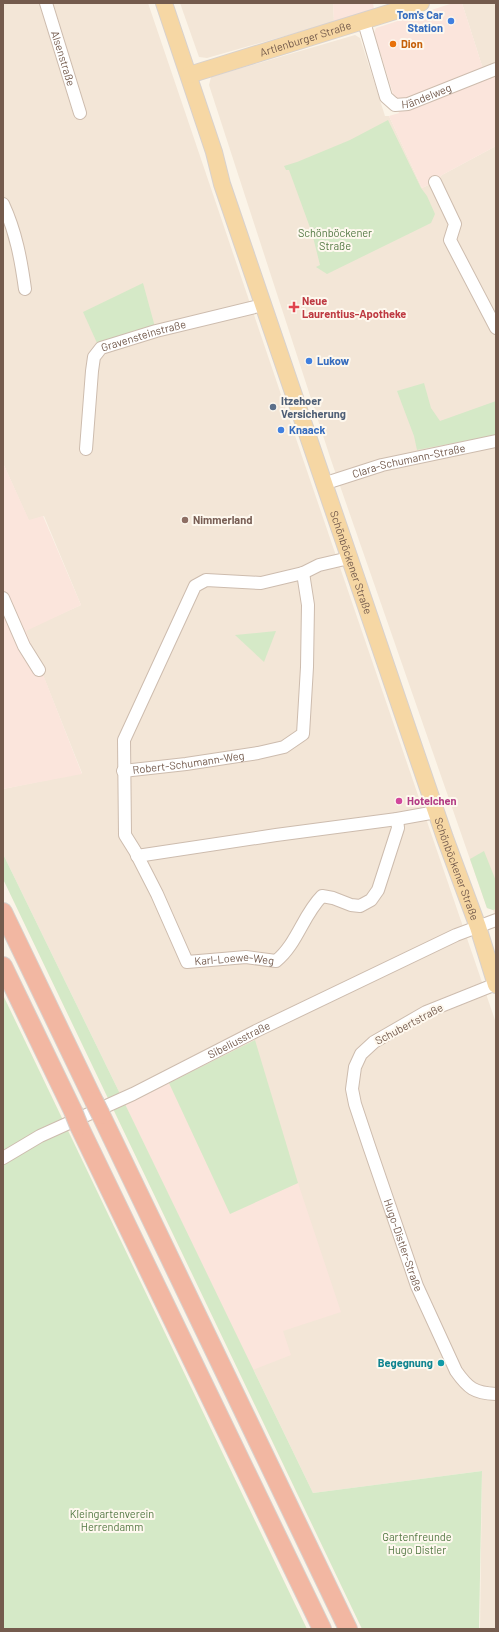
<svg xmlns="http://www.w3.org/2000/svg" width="499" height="1632" font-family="Barlow,sans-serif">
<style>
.residential{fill:#f3e6d7}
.commercial{fill:#fbe5dc}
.green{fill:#d5e9c7}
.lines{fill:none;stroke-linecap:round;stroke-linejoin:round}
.minor-casing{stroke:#cdbcae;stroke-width:14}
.major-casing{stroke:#d8d1cd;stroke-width:18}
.highway-casing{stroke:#d8d1cd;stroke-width:20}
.minor{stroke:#fff;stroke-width:12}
.major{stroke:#f6d7a4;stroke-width:16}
.highway{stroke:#f2b7a2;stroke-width:18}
.highway-bridge-casing{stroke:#d8d1cd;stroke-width:20;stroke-linecap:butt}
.highway-bridge{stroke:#f2b7a2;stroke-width:18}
.shop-dot{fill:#3f7fe0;stroke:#fef8ee;stroke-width:1.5}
.food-dot{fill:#e8710a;stroke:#fef8ee;stroke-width:1.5}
.health-dot{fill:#e0444e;stroke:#fef8ee;stroke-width:1.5}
.service-dot{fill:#5c6f8a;stroke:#fef8ee;stroke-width:1.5}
.education-dot{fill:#8d6e63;stroke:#fef8ee;stroke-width:1.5}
.hotel-dot{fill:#d1479c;stroke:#fef8ee;stroke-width:1.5}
.culture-dot{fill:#0f9aa8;stroke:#fef8ee;stroke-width:1.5}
.labels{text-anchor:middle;stroke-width:4;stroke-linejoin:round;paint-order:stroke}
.shop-label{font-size:11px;font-weight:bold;fill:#366cbe;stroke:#fef8ee;text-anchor:start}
.street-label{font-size:11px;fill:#745b4d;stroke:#fef8ee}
.food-label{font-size:11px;font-weight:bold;fill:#c56008;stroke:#fef8ee;text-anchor:start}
.park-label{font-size:11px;fill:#547945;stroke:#fef8ee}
.health-label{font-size:11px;font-weight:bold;fill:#be3a42;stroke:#fef8ee;text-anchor:start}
.service-label{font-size:11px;font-weight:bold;fill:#4e5e75;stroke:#fef8ee;text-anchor:start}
.education-label{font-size:11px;font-weight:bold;fill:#785e54;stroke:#fef8ee;text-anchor:start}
.hotel-label{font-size:11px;font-weight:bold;fill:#b23c85;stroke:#fef8ee;text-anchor:start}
.culture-label{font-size:11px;font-weight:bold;fill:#0d838f;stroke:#fef8ee;text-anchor:end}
</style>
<rect width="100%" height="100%" fill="#fbf4e8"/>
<g class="residential">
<polygon points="3,3 148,3 306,468 496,1023 496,1629 480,1629 482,1471 313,1493 125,1104 3,854 3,789 82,773 25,630 81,605 44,516 29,521 3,463"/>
<polygon points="180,3 333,3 334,22 207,58 199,57"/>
<polygon points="462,3 496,3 496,67 484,72"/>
<polygon points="355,35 360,38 385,116 389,116 422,188 435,182 442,175 496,146 496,917 493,910 487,908 331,460 209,85 211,77"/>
</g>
<g class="commercial">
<polygon points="333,3 373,3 374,9 334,22"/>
<polygon points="453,3 462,3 484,72 496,67 496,146 442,175 435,182 422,188 389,116 399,113 374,33 376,28"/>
<polygon points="3,463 29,520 43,516 81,605 26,631 82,774 3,789"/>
<polygon points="169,1083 230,1213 298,1183 341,1312 283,1331 291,1355 253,1370 125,1104"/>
</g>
<g class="green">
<polygon points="388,120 421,188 427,196 435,214 431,223 327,274 316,267 320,265 312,233 289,170 286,170 284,166 297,162 350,140"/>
<polygon points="143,283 155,327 97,343 83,312"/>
<polygon points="424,383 431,408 440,421 496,401 496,435 417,450 414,436 397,391"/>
<polygon points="276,631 264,662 235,635"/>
<polygon points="484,851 496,881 496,909 493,910 487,908 470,859"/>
<polygon points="3,854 125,1104 313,1493 482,1471 479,1629 362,1629 3,879"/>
<polygon points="3,995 307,1629 3,1629"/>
<polygon points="255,1040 298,1183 230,1214 169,1083"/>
</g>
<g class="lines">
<g class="minor-casing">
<g id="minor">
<path id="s1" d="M 46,3 L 80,113"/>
<path id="s2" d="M 364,22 L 386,97 L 395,105 L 408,104 L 496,69"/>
<polyline points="435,182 455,224 450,240 496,328"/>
<path d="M 3,204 C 16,232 21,260 25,289"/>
<path id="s3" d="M 86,449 L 92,371 L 94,357 L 101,348 L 156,331 L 263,305"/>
<path id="s4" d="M 323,484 L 382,465 L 496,441"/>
<path id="s5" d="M 349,558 L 319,565 L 303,573 L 261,583 L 206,580 L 195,586 L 124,740 L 125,835 L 135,851 L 157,894 L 187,962 L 246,957 L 276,961 C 297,944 303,915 322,896 L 333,898 L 351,905 L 360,906 L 371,900 L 378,890 L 398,828 L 397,819"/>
<polyline points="3,598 24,646 39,670"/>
<path id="s6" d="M 123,771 L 186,764 L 258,753 L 284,747 L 303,734 L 307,667 L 308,605 L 303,573"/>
<polyline points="137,856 276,835 397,819 436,812"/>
<path id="s7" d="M 496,984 L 426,1012 L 374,1042 L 361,1054 L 355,1067 L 352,1089 L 355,1104 L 369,1146 L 417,1286 L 456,1371 C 468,1388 474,1393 496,1394"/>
<path id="s8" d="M 3,1158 L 40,1136 L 133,1094 L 256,1031 L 456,935 L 496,920"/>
</g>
</g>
<g class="major-casing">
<g id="major">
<path id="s9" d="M 164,3 L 214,152 L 222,184 L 445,838 L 478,927 L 496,985"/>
<path id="s10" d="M 189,75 L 421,3"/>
</g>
</g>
<g class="highway-casing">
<g id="highway">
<polyline points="3,912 94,1101"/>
<polyline points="3,966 73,1111"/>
<polyline points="101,1115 348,1629"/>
<polyline points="79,1126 322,1629"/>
</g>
</g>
<use href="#minor" class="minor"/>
<use href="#major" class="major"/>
<use href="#highway" class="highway"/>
<g class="highway-bridge-casing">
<g id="highway-bridge">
<polyline points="94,1101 101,1115"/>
<polyline points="73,1111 79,1126"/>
</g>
</g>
<use href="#highway-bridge" class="highway-bridge"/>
</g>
<g class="shop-dot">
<circle cx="451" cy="21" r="4"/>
<circle cx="309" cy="361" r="4"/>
<circle cx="281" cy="430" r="4"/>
</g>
<circle class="food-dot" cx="393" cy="44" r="4"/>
<path class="health-dot" d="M292 301h4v4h4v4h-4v4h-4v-4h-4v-4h4z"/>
<circle class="service-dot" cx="273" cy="407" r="4"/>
<circle class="education-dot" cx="185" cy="520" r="4"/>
<circle class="hotel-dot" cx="399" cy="801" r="4"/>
<circle class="culture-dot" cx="441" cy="1363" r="4"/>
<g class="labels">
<g class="shop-label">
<text x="443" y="19" text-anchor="end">Tom's Car<tspan x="443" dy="13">Station</tspan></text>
<text x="317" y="365">Lukow</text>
<text x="289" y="434">Knaack</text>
</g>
<g class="street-label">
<text dy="4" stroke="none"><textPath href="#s10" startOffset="122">Artlenburger Straße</textPath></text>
<text dy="4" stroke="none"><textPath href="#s1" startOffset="58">Alsenstraße</textPath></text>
<text dy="4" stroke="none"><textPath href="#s2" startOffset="123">Händelweg</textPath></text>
<text dy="4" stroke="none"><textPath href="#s3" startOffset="148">Gravensteinstraße</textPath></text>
<text dy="4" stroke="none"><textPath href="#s4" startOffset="89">Clara-Schumann-Straße</textPath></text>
<text dy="4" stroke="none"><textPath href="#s9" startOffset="590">Schönböckener Straße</textPath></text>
<text dy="4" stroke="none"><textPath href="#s6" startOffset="66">Robert-Schumann-Weg</textPath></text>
<text dy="4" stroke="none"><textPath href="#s9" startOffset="914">Schönböckener Straße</textPath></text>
<text dy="4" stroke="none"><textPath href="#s5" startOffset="613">Karl-Loewe-Weg</textPath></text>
<text transform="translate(409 1024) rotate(-28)" y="4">Schubertstraße</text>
<text dy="4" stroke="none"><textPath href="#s8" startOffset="264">Sibeliusstraße</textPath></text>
<text dy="4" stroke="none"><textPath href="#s7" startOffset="354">Hugo-Distler-Straße</textPath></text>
</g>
<g class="food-label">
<text x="401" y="48">Dion</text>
</g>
<g class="park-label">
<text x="335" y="237">Schönböckener<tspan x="335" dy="13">Straße</tspan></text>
<text x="112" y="1518">Kleingartenverein<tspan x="112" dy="13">Herrendamm</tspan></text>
<text x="417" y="1541">Gartenfreunde<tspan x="417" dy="13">Hugo Distler</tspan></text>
</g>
<g class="health-label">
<text x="302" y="305">Neue<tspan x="302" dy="13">Laurentius-Apotheke</tspan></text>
</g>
<g class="service-label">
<text x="281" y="405">Itzehoer<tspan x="281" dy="13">Versicherung</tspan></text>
</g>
<g class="education-label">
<text x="193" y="524">Nimmerland</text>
</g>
<g class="hotel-label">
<text x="407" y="805">Hotelchen</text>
</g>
<g class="culture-label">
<text x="433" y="1367">Begegnung</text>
</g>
</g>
<rect width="499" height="1632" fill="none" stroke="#745b4d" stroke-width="8"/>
</svg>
